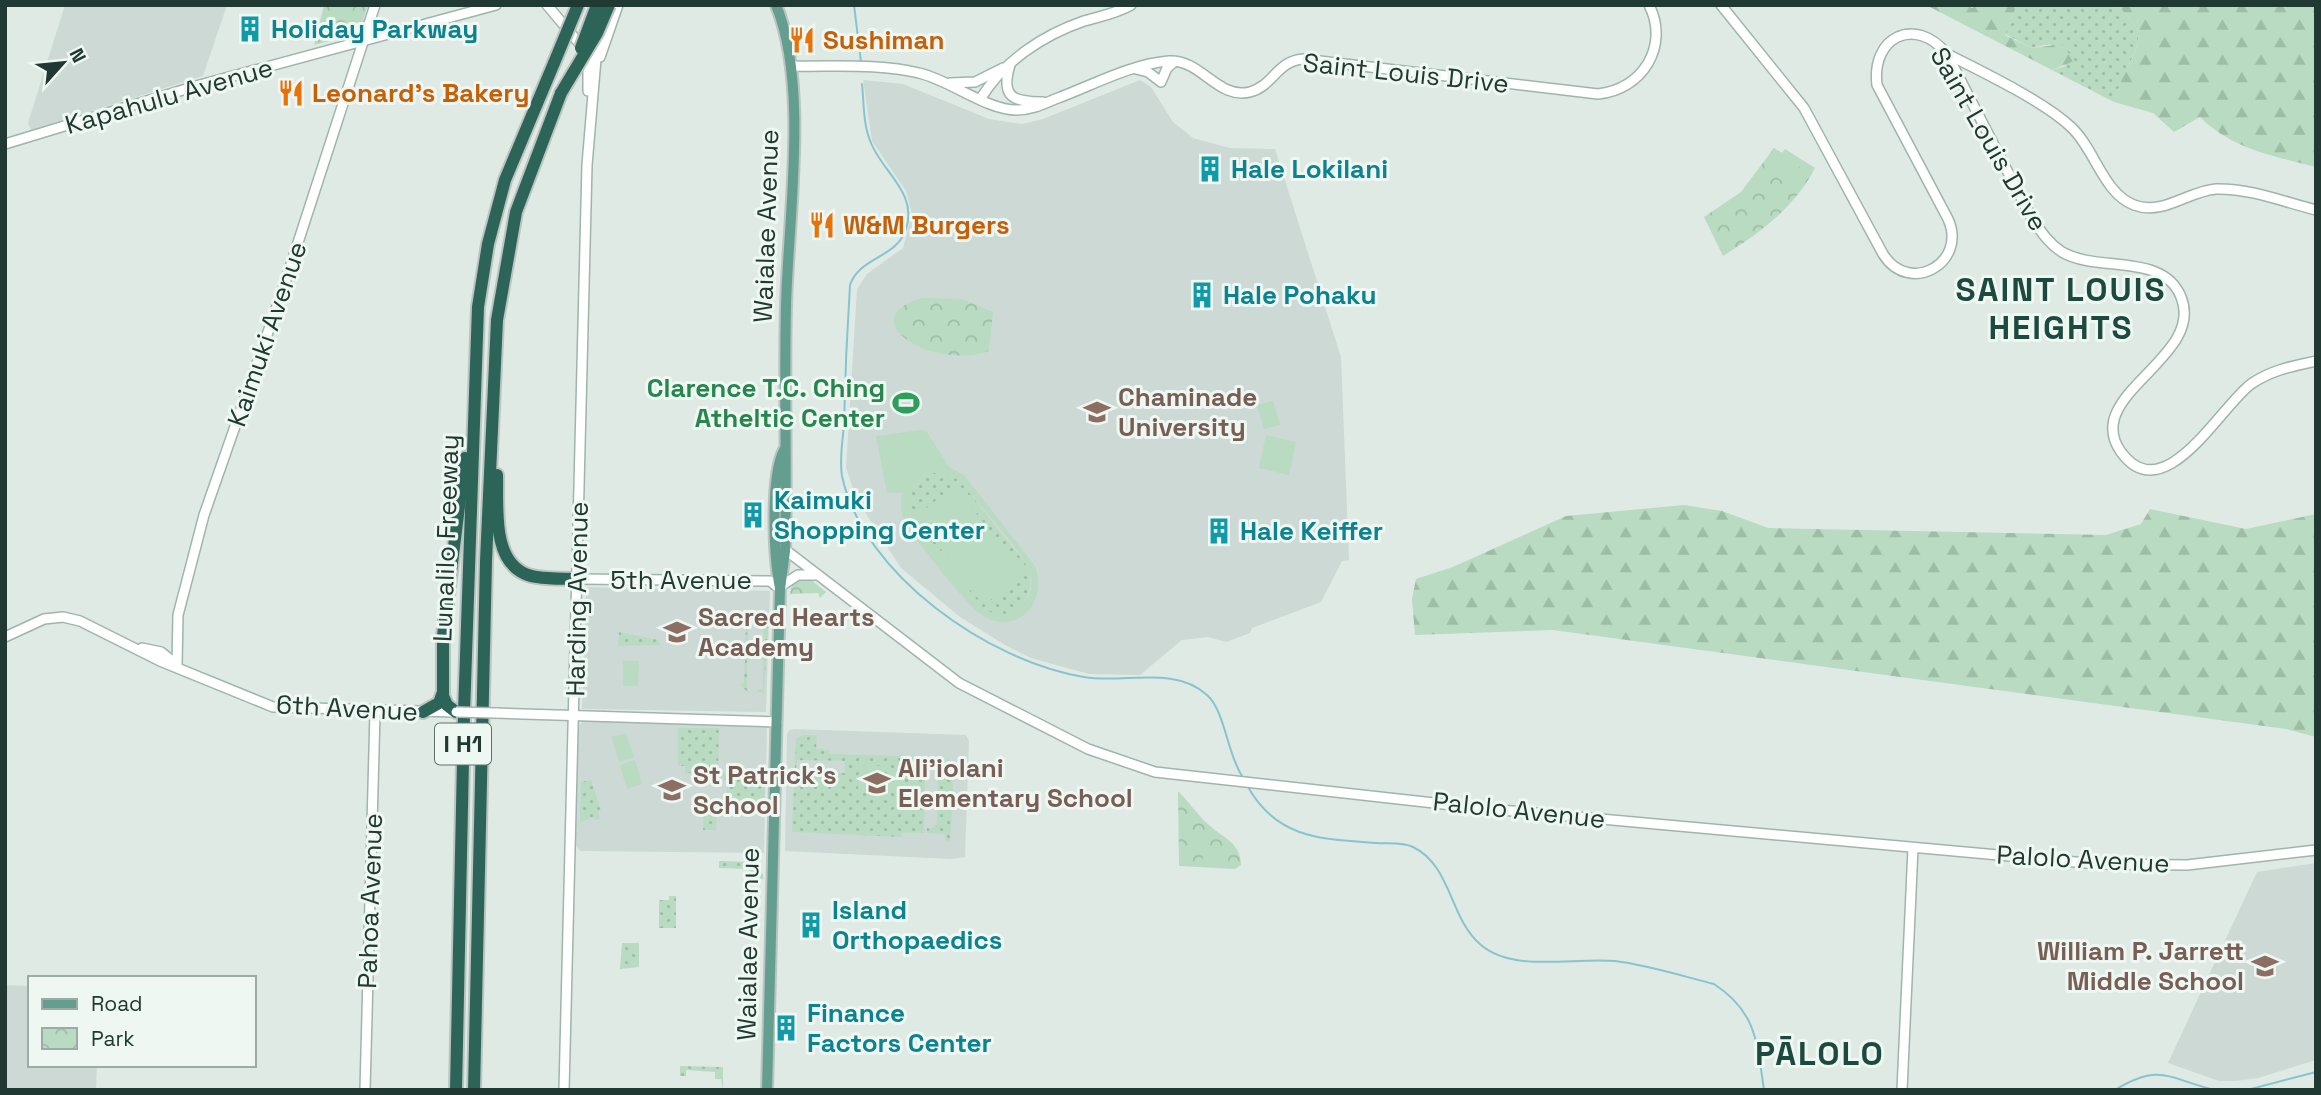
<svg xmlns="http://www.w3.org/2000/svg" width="2321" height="1095" font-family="'Space Grotesk',sans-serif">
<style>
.built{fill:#cdd9d4}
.grass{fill:url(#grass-dots);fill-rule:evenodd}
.forest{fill:url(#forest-firs)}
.park{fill:url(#park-crowns)}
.pitch{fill:#b8dbc1;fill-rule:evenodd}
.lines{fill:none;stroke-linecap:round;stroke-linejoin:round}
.stream{stroke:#87c4ce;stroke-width:2}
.secondary-casing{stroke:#9eb5ac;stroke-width:12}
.primary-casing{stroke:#bcc4c2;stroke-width:14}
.highway-casing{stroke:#bcc4c2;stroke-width:16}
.secondary{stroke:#fff;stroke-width:9}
.primary{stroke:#649e8f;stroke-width:10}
.highway{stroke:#2d6458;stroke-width:12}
.secondary-bridge-casing{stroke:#9eb5ac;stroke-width:12;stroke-linecap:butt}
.highway-bridge-casing{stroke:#bcc4c2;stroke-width:16;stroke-linecap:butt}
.secondary-bridge{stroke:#fff;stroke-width:9}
.highway-bridge{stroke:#2d6458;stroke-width:12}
.labels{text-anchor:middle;stroke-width:6;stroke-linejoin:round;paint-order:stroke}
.shield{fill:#eff7f3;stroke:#5e726c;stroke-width:2}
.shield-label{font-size:24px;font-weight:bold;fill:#203932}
.culture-label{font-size:26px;font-weight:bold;fill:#0d838f;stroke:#eff7f3;text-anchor:start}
.food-label{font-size:26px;font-weight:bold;fill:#c56008;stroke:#eff7f3;text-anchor:start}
.street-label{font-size:26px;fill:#203932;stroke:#eff7f3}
.leisure-label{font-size:26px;font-weight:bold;fill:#27864d;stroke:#eff7f3;text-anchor:end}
.education-label{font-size:26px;font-weight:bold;fill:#785e54;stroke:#eff7f3;text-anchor:start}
.district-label{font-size:33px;font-weight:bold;letter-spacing:2px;fill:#1d4a3f;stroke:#eff7f3}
</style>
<defs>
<pattern id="grass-dots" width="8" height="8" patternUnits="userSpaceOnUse" patternTransform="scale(1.75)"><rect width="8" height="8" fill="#b8dbc1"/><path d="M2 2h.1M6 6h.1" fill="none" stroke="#9ebda6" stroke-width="1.8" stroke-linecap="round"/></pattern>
<pattern id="forest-firs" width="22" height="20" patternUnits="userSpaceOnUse" patternTransform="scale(1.75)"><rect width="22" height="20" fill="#b8dbc1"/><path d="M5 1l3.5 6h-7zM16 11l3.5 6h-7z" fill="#9ebda6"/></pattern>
<pattern id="park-crowns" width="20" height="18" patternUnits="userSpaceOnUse" patternTransform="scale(1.75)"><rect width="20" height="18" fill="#b8dbc1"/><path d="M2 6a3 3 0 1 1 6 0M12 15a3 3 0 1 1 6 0" fill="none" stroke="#9ebda6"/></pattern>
</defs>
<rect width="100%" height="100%" fill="#dfeae5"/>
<g class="built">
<polygon points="65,5 227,5 203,76 31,130 28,123"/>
<polygon points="863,80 903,84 989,119 1022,124 1043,119 1140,80 1151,87 1173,122 1193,138 1230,148 1275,149 1341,357 1349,560 1342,561 1321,602 1252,628 1250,633 1226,642 1208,637 1182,640 1140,675 1089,674 1031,658 1005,645 960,617 901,568 856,498 846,468 857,289 867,274 903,248 912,214 906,191 872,141"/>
<polygon points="586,587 770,591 766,712 582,709"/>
<polygon points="585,720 767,727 764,853 580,851 575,844 578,726"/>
<polygon points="795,729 966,735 969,741 965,857 951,859 785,851 787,735 789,730"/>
<polygon points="2316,863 2316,1060 2258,1078 2236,1081 2219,1081 2168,1063 2257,872"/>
<polygon points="5,985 30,986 30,1065 97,1065 96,1090 5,1090"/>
</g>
<g class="grass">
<path d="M 2017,5 L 2116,5 C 2149,32 2140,43 2123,76 C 2119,84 2118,94 2114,102 L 2052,70 L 2066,66 L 2050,44 L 2032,48 L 2005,34 Z"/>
<path d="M 932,473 L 947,473 L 960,481 L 1028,567 C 1038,596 1016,626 985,610 L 913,522 C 901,500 912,484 932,473 Z"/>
<polygon points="762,610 769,613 764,694 758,691 763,690 763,660 759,658 759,646 764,644"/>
<polygon points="752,611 748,614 748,644 752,647 752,659 747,660 747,689 749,693 740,685 744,682 745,660 740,659 740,646 745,644 746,627 742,623"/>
<polygon points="619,632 658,640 660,645 618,646"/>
<polygon points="678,728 719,728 718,774 685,773 685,766 678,766"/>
<path d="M 803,735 L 817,735 L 816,749 L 829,750 L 829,754 L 925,757 L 924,833 L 902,833 L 901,837 L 792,832 L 796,739 ZM 797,760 L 845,761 L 845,773 L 797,772 Z"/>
<polygon points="929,758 951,760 953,791 950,841 946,842 945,834 927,833 927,828 933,828 937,823 938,766"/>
<polygon points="720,771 732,776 765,777 764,804 730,803 717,806 716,830 703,830 704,801 722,801 727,797 727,781 720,776"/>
<polygon points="591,780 601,811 598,812 600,819 596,820 594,817 580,822 581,782"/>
<polygon points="719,861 752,862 761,868 764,879 758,879 748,869 719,868"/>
<polygon points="669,896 676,896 676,928 659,928 659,900 669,900"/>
<polygon points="622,943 639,943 639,967 620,969"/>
<polygon points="680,1066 723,1067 723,1090 721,1079 715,1079 715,1072 686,1070 686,1076 680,1076"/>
</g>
<g class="forest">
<polygon points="1926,5 1963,5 1973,8 1974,5 2017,5 2005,35 2032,48 2062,44 2074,61 2052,70"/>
<path d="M 2116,5 L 2316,5 L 2316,167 C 2273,156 2232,149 2200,117 L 2174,132 L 2153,113 L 2114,102 C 2118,94 2119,84 2123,76 C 2140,44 2149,32 2116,5 Z"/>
<polygon points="1684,505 1722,511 1768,528 2106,535 2141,524 2150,509 2246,529 2316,514 2316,737 2286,729 1553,630 1415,635 1412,599 1416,579 1453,567 1566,516"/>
</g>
<g class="park">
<polygon points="324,5 368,5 359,33 314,45"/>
<path d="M 1774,148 L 1782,153 L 1785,149 L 1815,168 C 1795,207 1759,234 1723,256 L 1704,217 L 1741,192 Z"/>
<path d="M 922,298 L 962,299 L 993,312 L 989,351 C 932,371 850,319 922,298 Z"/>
<polygon points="797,579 810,579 826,592 820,598 818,593 790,594 792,584"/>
<path d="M 1178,791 C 1189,802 1197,814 1208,824 C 1221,837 1241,842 1241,865 L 1235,869 L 1179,866 Z"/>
</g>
<g class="pitch">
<polygon points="1787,156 1801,164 1790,186 1775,176"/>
<polygon points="1273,401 1280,425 1264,429 1257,405"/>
<path d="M 922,430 L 927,432 L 949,467 L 964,475 L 1035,566 C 1048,601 1018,637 983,616 C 968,607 911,535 904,519 C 900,510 901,502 902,493 L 887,493 L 876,436 ZM 932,473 L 947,473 L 960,481 C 980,506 1014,541 1028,568 C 1042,596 1013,625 985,610 L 913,522 C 902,500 911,483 932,473 Z"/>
<polygon points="1266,435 1296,442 1289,475 1259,468"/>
<polygon points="954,486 1024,573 985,604 915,517"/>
<polygon points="623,661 639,661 638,686 623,686"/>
<polygon points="626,733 634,757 619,762 612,737"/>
<polygon points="635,760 642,784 627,789 620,765"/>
<polygon points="859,765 880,766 880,792 858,792"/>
<polygon points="1203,847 1229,848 1228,864 1203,863"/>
</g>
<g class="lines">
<g class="stream">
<polyline points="854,5 861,62"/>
<path d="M 862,84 C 864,103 863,125 871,143 C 883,173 918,193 906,229 C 897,258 859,257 850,285 C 847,331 845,377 844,423 C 843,440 839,460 842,476 C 863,575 990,662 1084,677 C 1123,684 1175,665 1207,695 C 1225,711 1227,753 1242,776"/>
<path d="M 1248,787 C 1278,840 1323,839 1377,843 C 1388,844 1403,842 1413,847 C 1452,866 1449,918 1481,945 C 1514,973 1574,957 1615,961 C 1648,965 1682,976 1714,984 C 1757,1012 1757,1043 1764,1090"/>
<path d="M 2115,1090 C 2161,1062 2168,1079 2215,1090"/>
<polyline points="2247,1090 2316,1072"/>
</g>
<g class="secondary-casing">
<g id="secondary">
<polyline points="547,5 584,49"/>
<path d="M 1721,5 L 1804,108 L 1883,254 C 1909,296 1968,263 1948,219 L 1877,85 C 1871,37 1915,15 1947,54 L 2031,217 C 2040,230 2048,243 2062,252 C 2098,273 2163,252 2181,297 C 2206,358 2080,395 2121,452 C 2164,511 2220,407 2251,384 C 2271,370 2293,366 2316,361"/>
<path d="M 1947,54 C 1983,72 2043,101 2071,127 C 2095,149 2103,193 2134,205 C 2163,216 2188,191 2216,189 C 2249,188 2284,202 2316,210"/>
<polyline points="600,57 618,5"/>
<path d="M 1010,65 C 1000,98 1014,102 1043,102"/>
<path d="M 791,66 C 832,67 879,63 919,73 C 950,80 986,110 1017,110 C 1032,110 1045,103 1058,98 C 1093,85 1131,64 1169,61 C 1201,59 1218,100 1250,92 C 1273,86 1277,61 1303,59 L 1598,94 C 1642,90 1670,46 1649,5"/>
<polyline points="1136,69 1148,72 1161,82 1167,68 1174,62"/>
<polyline points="950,83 975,82 1003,68"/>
<polyline points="588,91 588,49"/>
<path d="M 981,98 C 1004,61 1043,35 1084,21 C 1101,16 1115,14 1131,5"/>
<polyline points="5,144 196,86 496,5"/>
<polyline points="783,548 959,683 1088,749 1155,772 1479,808 2097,864 2187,865 2316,850"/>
<polyline points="578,579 770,581 780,589"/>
<polyline points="781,586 798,575 816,575"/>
<polyline points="5,637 44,619 63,617 80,621 160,661 273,707 455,712"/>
<polyline points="142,648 161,652 176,664"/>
<polyline points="177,665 178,615 204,515 282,292 375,5"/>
<polyline points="496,713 777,722"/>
<polyline points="365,1090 375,712"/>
<polyline points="564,1090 587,165 598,35"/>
<polyline points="1902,1090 1913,848"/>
</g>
</g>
<g class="primary-casing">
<g id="primary">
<path d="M 780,588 C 774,558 770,477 784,450"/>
<path d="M 767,1090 L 780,589 L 785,551 C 787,469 784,388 786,306 C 788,219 809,85 776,5"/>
</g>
</g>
<g class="highway-casing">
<g id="highway">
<path d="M 497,475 C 498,506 491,562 528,575 C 543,580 562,578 578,579"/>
<polyline points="423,712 439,703 443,692"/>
<polyline points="456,712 447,705 443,696 443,636 465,458"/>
<polyline points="456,1090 464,713 478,307 488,244 505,180 554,63"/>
<polyline points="474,1090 486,561 497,320 516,212 561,93"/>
</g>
</g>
<use href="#secondary" class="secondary"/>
<use href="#primary" class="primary"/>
<use href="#highway" class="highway"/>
<g class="secondary-bridge-casing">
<polyline id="secondary-bridge" points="456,712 496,713"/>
</g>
<g class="highway-bridge-casing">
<g id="highway-bridge">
<polyline points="581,48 597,5"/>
<polyline points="554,63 578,5"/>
<polyline points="561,93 597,33 609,5"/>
</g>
</g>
<use href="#secondary-bridge" class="secondary-bridge"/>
<use href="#highway-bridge" class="highway-bridge"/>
</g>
<defs>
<g id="building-bare" transform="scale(2.1)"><path d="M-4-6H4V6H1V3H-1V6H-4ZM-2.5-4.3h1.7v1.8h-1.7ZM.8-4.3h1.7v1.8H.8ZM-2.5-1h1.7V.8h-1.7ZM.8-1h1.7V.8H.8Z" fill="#0f9aa8" stroke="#eff7f3" stroke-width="2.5" paint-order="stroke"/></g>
<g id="restaurant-bare" transform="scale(2.1)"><path d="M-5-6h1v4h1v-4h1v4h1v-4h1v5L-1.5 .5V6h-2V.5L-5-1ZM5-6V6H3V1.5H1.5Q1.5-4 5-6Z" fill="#e8710a" stroke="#eff7f3" stroke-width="2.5" paint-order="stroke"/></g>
<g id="stadium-bare" transform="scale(2.1)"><path d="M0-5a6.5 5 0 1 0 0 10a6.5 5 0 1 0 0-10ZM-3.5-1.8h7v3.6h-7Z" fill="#2e9e5b" stroke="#eff7f3" stroke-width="2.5" paint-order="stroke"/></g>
<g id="university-bare" transform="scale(2.1)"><path d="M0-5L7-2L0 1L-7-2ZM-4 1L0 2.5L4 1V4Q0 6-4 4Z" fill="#8d6e63" stroke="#eff7f3" stroke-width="2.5" paint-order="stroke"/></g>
<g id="school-bare" transform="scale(2.1)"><path d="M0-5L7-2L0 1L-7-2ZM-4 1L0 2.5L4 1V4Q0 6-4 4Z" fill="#8d6e63" stroke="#eff7f3" stroke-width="2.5" paint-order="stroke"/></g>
</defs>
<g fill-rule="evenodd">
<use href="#building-bare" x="250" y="29"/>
<use href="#restaurant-bare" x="802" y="40"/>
<use href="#restaurant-bare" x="291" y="93"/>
<use href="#building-bare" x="1210" y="169"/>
<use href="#restaurant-bare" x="822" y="225"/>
<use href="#building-bare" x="1202" y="295"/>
<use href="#stadium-bare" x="906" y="403"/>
<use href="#university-bare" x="1097" y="412"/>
<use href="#building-bare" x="753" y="515"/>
<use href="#building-bare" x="1219" y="531"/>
<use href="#school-bare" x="677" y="632"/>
<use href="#school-bare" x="877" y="783"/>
<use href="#school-bare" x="672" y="790"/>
<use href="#building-bare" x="811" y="925"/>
<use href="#school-bare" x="2265" y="966"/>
<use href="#building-bare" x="786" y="1028"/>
</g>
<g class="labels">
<rect class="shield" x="435" y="723.5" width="56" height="41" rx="5"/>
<g class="shield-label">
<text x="463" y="752">I H1</text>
</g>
<g class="culture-label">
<text x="271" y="38">Holiday Parkway</text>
<text x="1231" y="178">Hale Lokilani</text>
<text x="1223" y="304">Hale Pohaku</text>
<text x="774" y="509">Kaimuki<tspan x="774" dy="30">Shopping Center</tspan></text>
<text x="1240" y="540">Hale Keiffer</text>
<text x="832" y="919">Island<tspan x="832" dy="30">Orthopaedics</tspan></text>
<text x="807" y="1022">Finance<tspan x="807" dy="30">Factors Center</tspan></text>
</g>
<g class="food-label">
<text x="823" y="49">Sushiman</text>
<text x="312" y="102">Leonard's Bakery</text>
<text x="843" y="234">W&amp;M Burgers</text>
</g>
<g class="street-label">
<text transform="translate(1406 73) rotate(6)" y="9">Saint Louis Drive</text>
<text transform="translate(169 96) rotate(-16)" y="9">Kapahulu Avenue</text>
<text transform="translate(1989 139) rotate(60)" y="9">Saint Louis Drive</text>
<text transform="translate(766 226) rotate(-88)" y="9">Waialae Avenue</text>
<text transform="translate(267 334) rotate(-71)" y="9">Kaimuki Avenue</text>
<text transform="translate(446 538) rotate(-88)" y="9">Lunalilo Freeway</text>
<text x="681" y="589">5th Avenue</text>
<text transform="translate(577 599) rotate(-89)" y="9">Harding Avenue</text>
<text transform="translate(347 708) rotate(3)" y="9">6th Avenue</text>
<text transform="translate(1519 810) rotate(6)" y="9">Palolo Avenue</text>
<text transform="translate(2083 859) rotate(3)" y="9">Palolo Avenue</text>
<text transform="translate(370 901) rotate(-88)" y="9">Pahoa Avenue</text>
<text transform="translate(748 944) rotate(-89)" y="9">Waialae Avenue</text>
</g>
<g class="leisure-label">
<text x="885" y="397">Clarence T.C. Ching<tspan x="885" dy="30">Atheltic Center</tspan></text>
</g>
<g class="education-label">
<text x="1118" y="406">Chaminade<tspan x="1118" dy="30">University</tspan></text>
<text x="698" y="626">Sacred Hearts<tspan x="698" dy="30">Academy</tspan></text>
<text x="898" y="777">Ali'iolani<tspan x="898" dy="30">Elementary School</tspan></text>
<text x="693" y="784">St Patrick's<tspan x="693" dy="30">School</tspan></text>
<text x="2244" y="960" text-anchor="end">William P. Jarrett<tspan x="2244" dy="30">Middle School</tspan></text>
</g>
<g class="district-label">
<text x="2061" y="301">SAINT LOUIS<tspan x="2061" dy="38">HEIGHTS</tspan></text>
<text x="1820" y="1065">PĀLOLO</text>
</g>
</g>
<rect width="2321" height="1095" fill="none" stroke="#203932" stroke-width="14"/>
<rect x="28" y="976" width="228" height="91" fill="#eff7f3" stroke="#9caba6" stroke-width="2"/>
<rect x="42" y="999" width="35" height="10" fill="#649e8f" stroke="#9caba6" stroke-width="2"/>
<text x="91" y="1011" font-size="21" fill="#203932">Road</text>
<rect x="42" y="1028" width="35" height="21" fill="url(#park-crowns)" stroke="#9caba6" stroke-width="2"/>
<text x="91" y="1046" font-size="21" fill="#203932">Park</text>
<g transform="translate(63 63) rotate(63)" stroke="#eff7f3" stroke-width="5" paint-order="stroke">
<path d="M0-5L12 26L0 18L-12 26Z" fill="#203932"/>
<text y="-10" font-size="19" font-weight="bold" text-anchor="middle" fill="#203932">N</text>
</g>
</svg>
